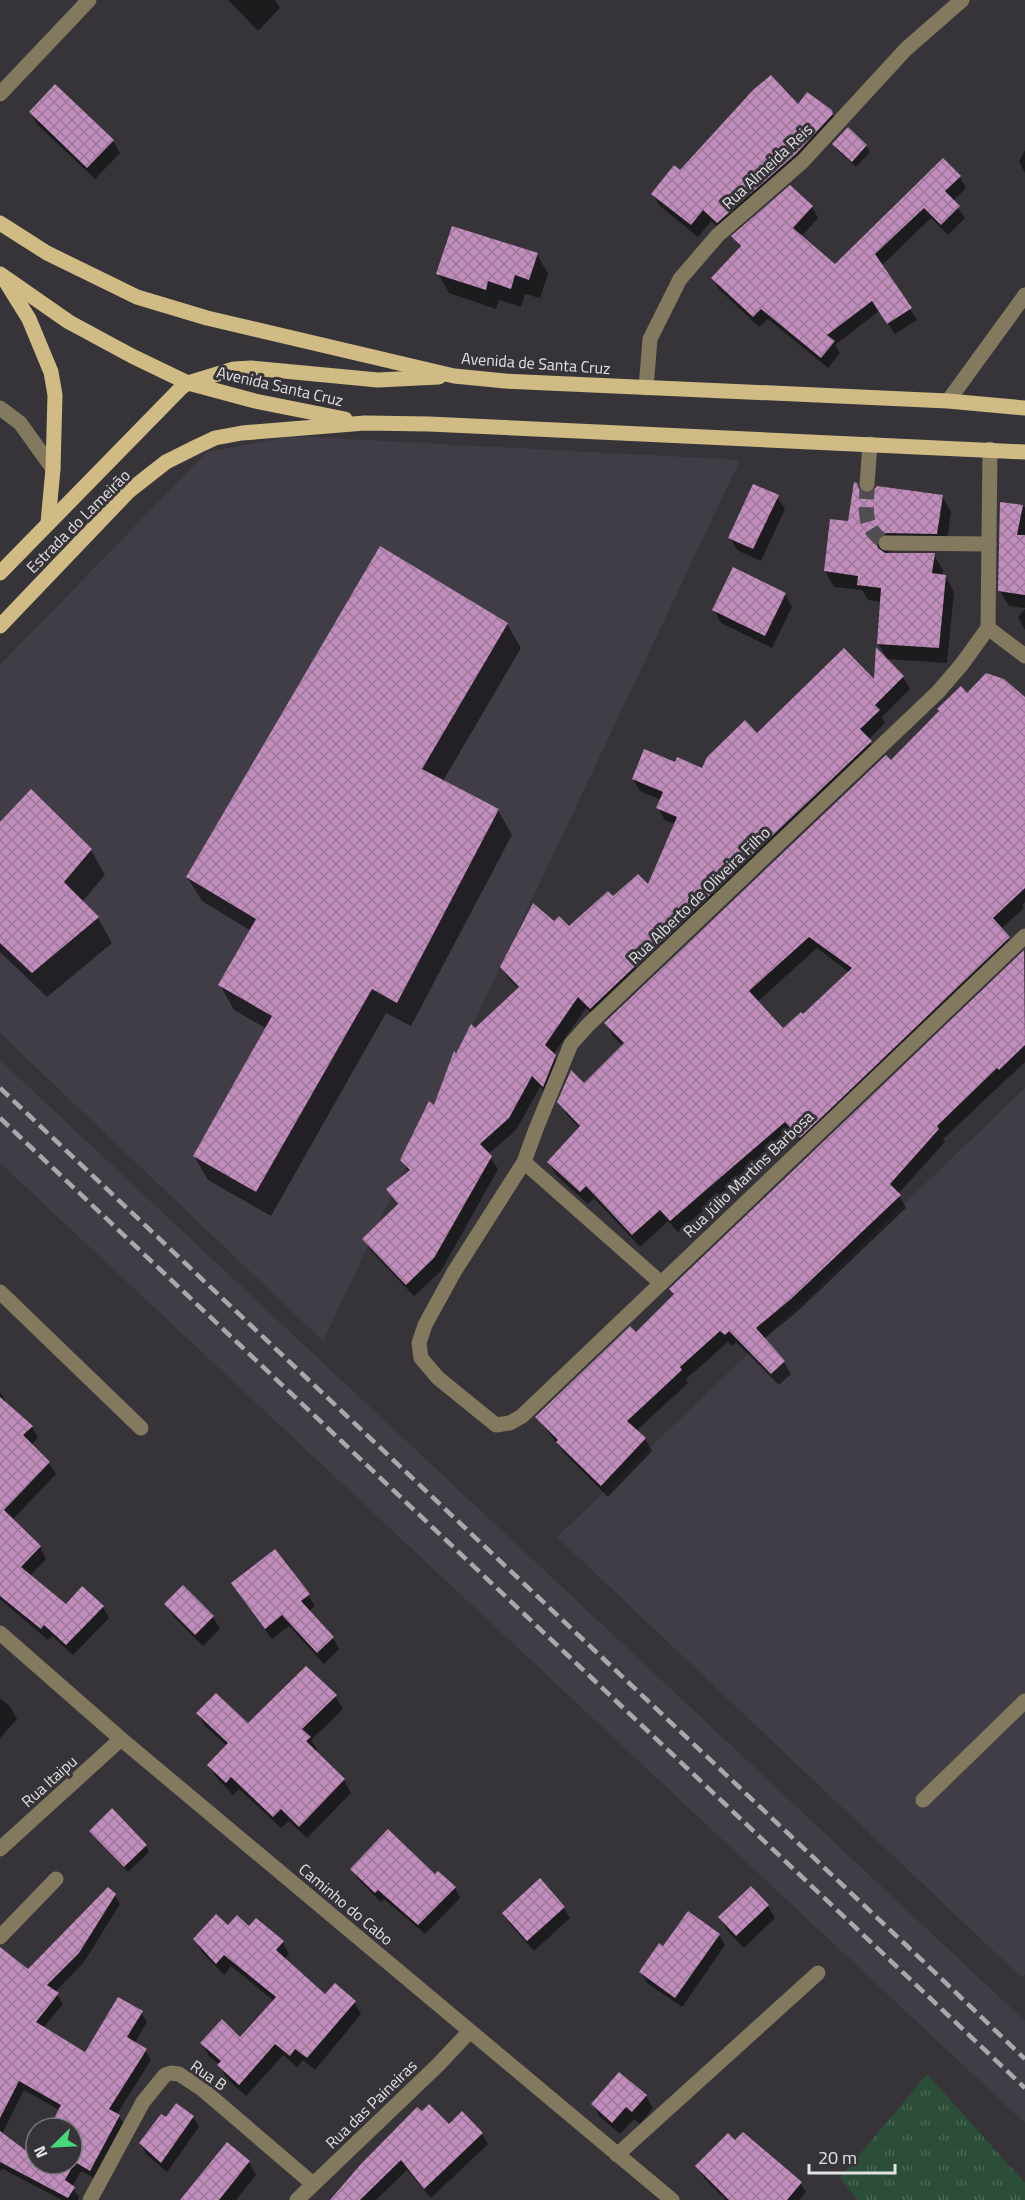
<svg xmlns="http://www.w3.org/2000/svg" width="1025" height="2200" font-family="'Titillium Web',sans-serif">
<style>
.built{fill:#413d47}
.grass{fill:url(#grass-tufts)}
.shadow{fill:#0007;fill-rule:evenodd}
.building{fill:url(#building-cross-hatch);fill-rule:evenodd}
.lines{fill:none;stroke-linecap:round;stroke-linejoin:round}
.minor-tunnel{stroke:#504e52;stroke-width:15;stroke-dasharray:15 8;stroke-linecap:butt}
.minor{stroke:#83795e;stroke-width:15}
.major{stroke:#d0bb84;stroke-width:15}
.rail{stroke:#aaa8ab;stroke-width:4.5;stroke-dasharray:12 6;stroke-linecap:butt}
.labels{text-anchor:middle;stroke-width:6;stroke-linejoin:round;paint-order:stroke}
.street-label{font-size:16px;fill:#e2e1e3;stroke:#363439}
</style>
<defs>
<pattern id="grass-tufts" width="24" height="20" patternUnits="userSpaceOnUse" patternTransform="scale(1.5)"><rect width="24" height="20" fill="#2c4e38"/><path d="M3 7l-1-3M5 7V3M7 7l1-3M15 17l-1-3M17 17v-4M19 17l1-3" fill="none" stroke="#4a6755"/></pattern>
<pattern id="building-cross-hatch" width="8" height="8" patternUnits="userSpaceOnUse" patternTransform="scale(1.5)"><rect width="8" height="8" fill="#c18dbc"/><path d="M0 0l8 8M0 8l8-8" fill="none" stroke="#9c7798"/></pattern>
</defs>
<rect width="100%" height="100%" fill="#363439"/>
<g class="built">
<polygon points="293,436 740,460 323,1341 0,1033 0,665 207,452"/>
<polygon points="0,1060 1025,2021 1025,2123 0,1163"/>
<polygon points="1025,1088 1025,1974 1022,1978 557,1537"/>
</g>
<polygon class="grass" points="927,2074 1025,2183 1025,2200 858,2200 840,2178"/>
<g class="shadow">
<polygon points="228,0 275,0 280,8 258,31"/>
<polygon points="798,106 831,111 839,127 725,234 711,221 698,237 660,206 653,194 680,172"/>
<polygon points="30,112 113,141 120,153 95,179 38,125"/>
<polygon points="848,129 866,146 870,152 856,167 837,150 834,144"/>
<polygon points="1025,150 1025,173 1019,162"/>
<polygon points="960,177 966,188 953,201 965,218 948,235 931,218 881,266 917,320 895,334 879,311 835,345 840,353 828,368 768,319 759,327 719,289 713,278 741,249 733,237 812,207 818,218 801,237 835,266"/>
<polygon points="537,254 548,274 540,298 525,294 521,307 499,300 496,309 449,293 438,274"/>
<polygon points="856,484 865,495 942,496 951,512 946,549 895,549 885,554 934,555 943,570 942,576 945,576 954,592 947,663 887,659 878,643 881,602 868,600 862,590 834,587 825,571 850,523"/>
<polygon points="777,497 785,509 761,561 737,550 730,537"/>
<polygon points="1002,503 1025,507 1025,608 1009,606 1000,591"/>
<polygon points="785,594 792,607 772,648 721,623 714,610"/>
<polygon points="1025,609 1025,630 1018,617"/>
<polygon points="507,624 521,648 443,781 498,810 512,835 411,1026 386,1013 271,1216 208,1180 194,1156 267,1029 234,1010 220,985 251,931 202,901 187,877"/>
<polygon points="878,651 903,677 910,689 882,717 885,723 868,740 878,754 598,1021 586,1008 553,1055 562,1069 550,1098 540,1087 516,1130 488,1154 498,1169 441,1271 414,1296 371,1251 364,1239 398,1206 388,1190 409,1172 402,1160 434,1108 457,1056 475,1030 519,989 509,979 502,967 554,923 569,928 613,899 648,887 675,824 665,820 658,808 661,800 640,791 633,779 676,764 703,770 757,735 875,682"/>
<path d="M 967,695 L 1025,699 L 1025,902 L 1022,905 L 1024,908 L 1001,929 L 1016,950 L 807,1149 L 793,1133 L 678,1232 L 668,1221 L 640,1247 L 594,1198 L 588,1204 L 556,1175 L 549,1163 L 580,1129 L 567,1115 L 559,1102 L 584,1085 L 623,1046 L 613,1036 L 606,1023 L 891,762 ZM 817,948 L 850,973 L 803,1016 L 783,1030 L 757,1002 Z"/>
<polygon points="31,791 91,850 105,875 82,902 98,918 112,943 47,997 0,952 0,825"/>
<polygon points="1024,952 1025,1062 943,1139 945,1142 898,1194 906,1208 798,1311 764,1339 784,1362 791,1374 779,1385 736,1342 732,1346 728,1342 686,1379 688,1383 636,1431 645,1439 652,1451 608,1497 565,1454 537,1417 636,1334 675,1296 671,1289"/>
<polygon points="0,1392 6,1402 32,1427 38,1438 31,1445 49,1463 56,1474 12,1520 40,1547 46,1559 30,1576 66,1606 103,1607 109,1618 73,1655 52,1636 48,1640 0,1599"/>
<polygon points="240,1595 308,1595 315,1606 309,1611 333,1638 339,1649 324,1664 289,1626 272,1639"/>
<polygon points="166,1605 213,1617 220,1629 203,1646 174,1617"/>
<polygon points="335,1696 343,1709 311,1740 317,1750 315,1752 344,1780 351,1793 307,1838 289,1821 281,1828 239,1789 233,1795 216,1777 209,1765 227,1746 205,1726 198,1713 248,1725"/>
<polygon points="0,1698 10,1706 17,1719 0,1738"/>
<polygon points="91,1831 146,1846 149,1852 128,1872"/>
<polygon points="352,1869 455,1888 460,1898 425,1934 384,1899 381,1902 358,1879"/>
<path d="M 115,1895 L 120,1904 L 84,1962 L 55,1992 L 63,2004 L 43,2028 L 86,2054 L 141,2013 L 147,2022 L 134,2044 L 145,2050 L 151,2060 L 117,2114 L 125,2125 L 96,2179 L 81,2171 L 72,2187 L 79,2197 L 78,2200 L 62,2200 L 3,2169 L 0,2171 L 0,1962 L 29,1971 ZM 24,2090 L 61,2111 L 51,2128 L 72,2128 L 72,2164 L 36,2164 L 36,2154 L 34,2158 L 2,2134 Z"/>
<polygon points="768,1906 775,1918 744,1948 727,1930 720,1917"/>
<polygon points="564,1908 570,1918 534,1951 510,1924 504,1913"/>
<polygon points="228,1928 249,1928 282,1941 289,1954 284,1959 325,1996 354,2002 361,2014 315,2070 303,2060 297,2067 283,2055 246,2096 226,2078 220,2065 209,2056 202,2043 240,2039 274,2001 231,1966 224,1975 202,1952 195,1940"/>
<polygon points="719,1935 725,1945 682,2007 647,1983 641,1972 663,1948"/>
<polygon points="646,2096 653,2108 640,2124 634,2119 620,2134 600,2117 593,2104"/>
<polygon points="193,2117 199,2127 167,2172 146,2154 140,2143"/>
<polygon points="449,2126 482,2134 488,2144 431,2198 407,2170 376,2200 332,2200"/>
<polygon points="735,2142 799,2181 806,2192 799,2200 726,2200 704,2178 697,2166"/>
<polygon points="249,2162 256,2175 236,2200 199,2200"/>
</g>
<g class="building">
<polygon points="771,75 798,104 807,92 832,110 833,114 796,154 717,223 703,210 691,225 651,194 674,165 680,170 753,90"/>
<polygon points="55,84 114,140 87,168 29,112"/>
<polygon points="848,127 867,145 852,162 832,144"/>
<polygon points="943,158 961,176 945,191 960,206 941,225 924,208 875,254 912,308 887,324 872,301 827,335 835,341 821,358 761,309 753,317 711,278 741,246 731,236 790,185 813,206 793,228 835,264"/>
<polygon points="452,226 538,253 529,280 515,275 511,289 488,281 486,290 436,274"/>
<polygon points="854,482 857,483 859,489 866,494 872,492 877,486 943,495 937,534 886,533 881,535 876,542 878,548 885,553 935,553 932,573 946,575 939,648 877,644 881,588 857,585 858,576 824,571 830,519 848,521"/>
<polygon points="753,484 779,495 753,549 728,538"/>
<polygon points="1000,502 1023,505 1017,535 1025,535 1025,595 998,591"/>
<polygon points="380,546 508,623 422,769 499,809 397,1003 372,989 256,1192 193,1156 272,1016 218,985 256,919 186,877"/>
<polygon points="733,567 786,593 765,636 712,610"/>
<polygon points="876,647 904,676 875,705 880,710 860,729 872,741 590,1009 578,997 545,1045 556,1055 543,1087 532,1076 509,1118 480,1144 492,1156 434,1258 406,1285 362,1239 398,1204 386,1189 410,1170 400,1160 429,1101 434,1105 454,1051 456,1054 471,1024 475,1028 519,987 500,967 533,903 554,921 559,916 569,926 608,891 613,896 638,874 648,884 677,817 656,808 663,792 632,779 644,749 675,762 677,757 702,768 707,757 745,720 757,733 844,648 874,679"/>
<path d="M 986,673 L 1004,679 L 1025,697 L 1025,888 L 993,918 L 1010,937 L 800,1138 L 785,1122 L 670,1221 L 660,1210 L 632,1235 L 586,1186 L 580,1192 L 547,1162 L 580,1126 L 557,1102 L 571,1070 L 584,1083 L 624,1043 L 604,1023 L 886,755 L 891,760 L 939,711 L 937,709 L 961,686 L 967,693 ZM 809,937 L 852,968 L 803,1014 L 801,1012 L 783,1028 L 749,991 Z"/>
<polygon points="31,789 92,849 64,882 99,917 32,973 0,943 0,822"/>
<polygon points="1024,950 1025,1045 999,1070 997,1068 937,1126 939,1129 890,1184 901,1195 791,1299 756,1328 785,1361 771,1374 729,1331 725,1335 720,1331 680,1367 682,1370 627,1421 646,1438 601,1486 556,1442 558,1440 535,1417 630,1326 636,1332 674,1294 669,1289"/>
<polygon points="0,1397 33,1426 23,1435 50,1462 4,1510 41,1546 21,1567 66,1604 82,1586 104,1606 66,1645 44,1625 41,1629 0,1596"/>
<polygon points="275,1549 310,1594 301,1601 334,1637 317,1653 282,1615 265,1629 231,1583"/>
<polygon points="183,1585 214,1616 195,1635 164,1604"/>
<polygon points="306,1666 337,1695 302,1729 311,1737 306,1741 345,1779 299,1827 281,1809 273,1817 231,1777 226,1783 207,1765 228,1743 196,1713 216,1693 248,1723"/>
<polygon points="112,1808 147,1845 124,1867 89,1831"/>
<polygon points="388,1829 435,1874 438,1871 456,1887 418,1925 378,1890 375,1893 350,1869"/>
<polygon points="540,1878 565,1907 527,1941 502,1913"/>
<polygon points="751,1886 769,1905 736,1936 718,1917"/>
<polygon points="108,1887 116,1894 79,1953 47,1985 59,1993 36,2022 85,2052 118,1997 143,2011 127,2037 147,2049 109,2109 120,2115 90,2171 75,2162 65,2180 75,2187 68,2198 0,2162 0,2131 33,2156 36,2151 36,2164 72,2164 72,2128 49,2128 61,2105 19,2081 0,2118 0,1947 28,1969"/>
<polygon points="688,1911 720,1934 675,1998 639,1972 659,1943 663,1946"/>
<polygon points="216,1914 228,1925 237,1915 249,1926 256,1918 284,1941 276,1950 325,1994 335,1983 356,2001 307,2058 295,2049 290,2056 275,2044 239,2085 217,2065 221,2061 200,2043 222,2019 240,2037 276,1997 224,1955 216,1964 193,1939"/>
<polygon points="619,2072 647,2095 632,2112 626,2107 612,2123 591,2104"/>
<polygon points="176,2103 194,2116 161,2163 139,2143 161,2114 166,2117"/>
<polygon points="429,2104 449,2124 462,2111 483,2133 424,2189 401,2160 360,2200 330,2200 361,2164 417,2107 422,2111"/>
<polygon points="743,2132 802,2182 787,2200 729,2200 695,2166 728,2133 735,2140"/>
<polygon points="227,2142 250,2161 219,2200 180,2200"/>
</g>
<g class="lines">
<path class="minor-tunnel" d="M 867,484 C 867,512 861,527 886,543"/>
<g class="minor">
<polyline points="0,94 89,0"/>
<polyline points="646,388 650,339 680,279 718,235 803,161 906,49 962,0"/>
<polyline points="948,401 1025,295"/>
<polyline points="0,408 20,423 53,469"/>
<polyline points="990,449 988,628 962,664 938,692 588,1025 571,1044 536,1129 524,1162 454,1272 425,1325 419,1343 421,1358 438,1378 496,1425 510,1423 522,1416 1025,936"/>
<polyline points="867,484 870,444"/>
<polyline points="886,543 989,544"/>
<polyline points="988,628 1025,656"/>
<polyline points="524,1162 661,1283"/>
<polyline points="0,1292 141,1428"/>
<polyline points="0,1633 121,1739 672,2200"/>
<polyline points="923,1800 1025,1701"/>
<polyline points="0,1849 121,1739"/>
<polyline points="0,1937 56,1879"/>
<polyline points="617,2155 818,1973"/>
<polyline points="90,2200 143,2102 165,2075 171,2073 179,2074 202,2089 313,2184"/>
<polyline points="297,2200 438,2065 469,2032"/>
</g>
<g class="major">
<polyline points="0,223 47,253 137,297 207,318 454,376 505,381 948,401 1025,408"/>
<polyline points="0,274 69,322 132,356 188,383 255,401 345,419"/>
<polyline points="6,282 29,319 51,372 55,395 53,469 48,523"/>
<polyline points="0,573 181,388 188,383 234,369 251,368 378,380 439,377"/>
<polyline points="0,626 129,491 166,462 198,446 215,438 242,433 365,423 429,424 1025,452"/>
</g>
<g class="rail">
<polyline points="0,1088 925,1963 1025,2059"/>
<polyline points="0,1118 1025,2088"/>
</g>
</g>
<g class="labels">
<g class="street-label">
<text transform="translate(767 166) rotate(-43)" y="6">Rua Almeida Reis</text>
<text transform="translate(536 363) rotate(4)" y="6">Avenida de Santa Cruz</text>
<text transform="translate(280 386) rotate(13)" y="6">Avenida Santa Cruz</text>
<text transform="translate(78 521) rotate(-45)" y="6">Estrada do Lameirão</text>
<text transform="translate(699 895) rotate(-44)" y="6">Rua Alberto de Oliveira Filho</text>
<text transform="translate(748 1174) rotate(-44)" y="6">Rua Júlio Martins Barbosa</text>
<text transform="translate(49 1781) rotate(-42)" y="6">Rua Itaipu</text>
<text transform="translate(346 1904) rotate(40)" y="6">Caminho do Cabo</text>
<text transform="translate(209 2075) rotate(35)" y="6">Rua B</text>
<text transform="translate(371 2104) rotate(-44)" y="6">Rua das Paineiras</text>
</g>
</g>
<g transform="translate(54 2146) rotate(246)"><circle r="28" fill="#363439" stroke="#7b797d" stroke-width="1.5"/>
<path d="M0-4.5L10 22L0 15L-10 22Z" fill="#46d779"/>
<text y="-9" font-size="16" font-weight="bold" text-anchor="middle" fill="#e2e1e3">N</text>
</g>
<path d="M809 2164v9h86v-9" fill="none" stroke="#e2e1e3" stroke-width="3"/>
<text x="818" y="2164" font-size="18" fill="#e2e1e3" stroke="#363439" stroke-width="4.5" paint-order="stroke">20 m</text>
</svg>
